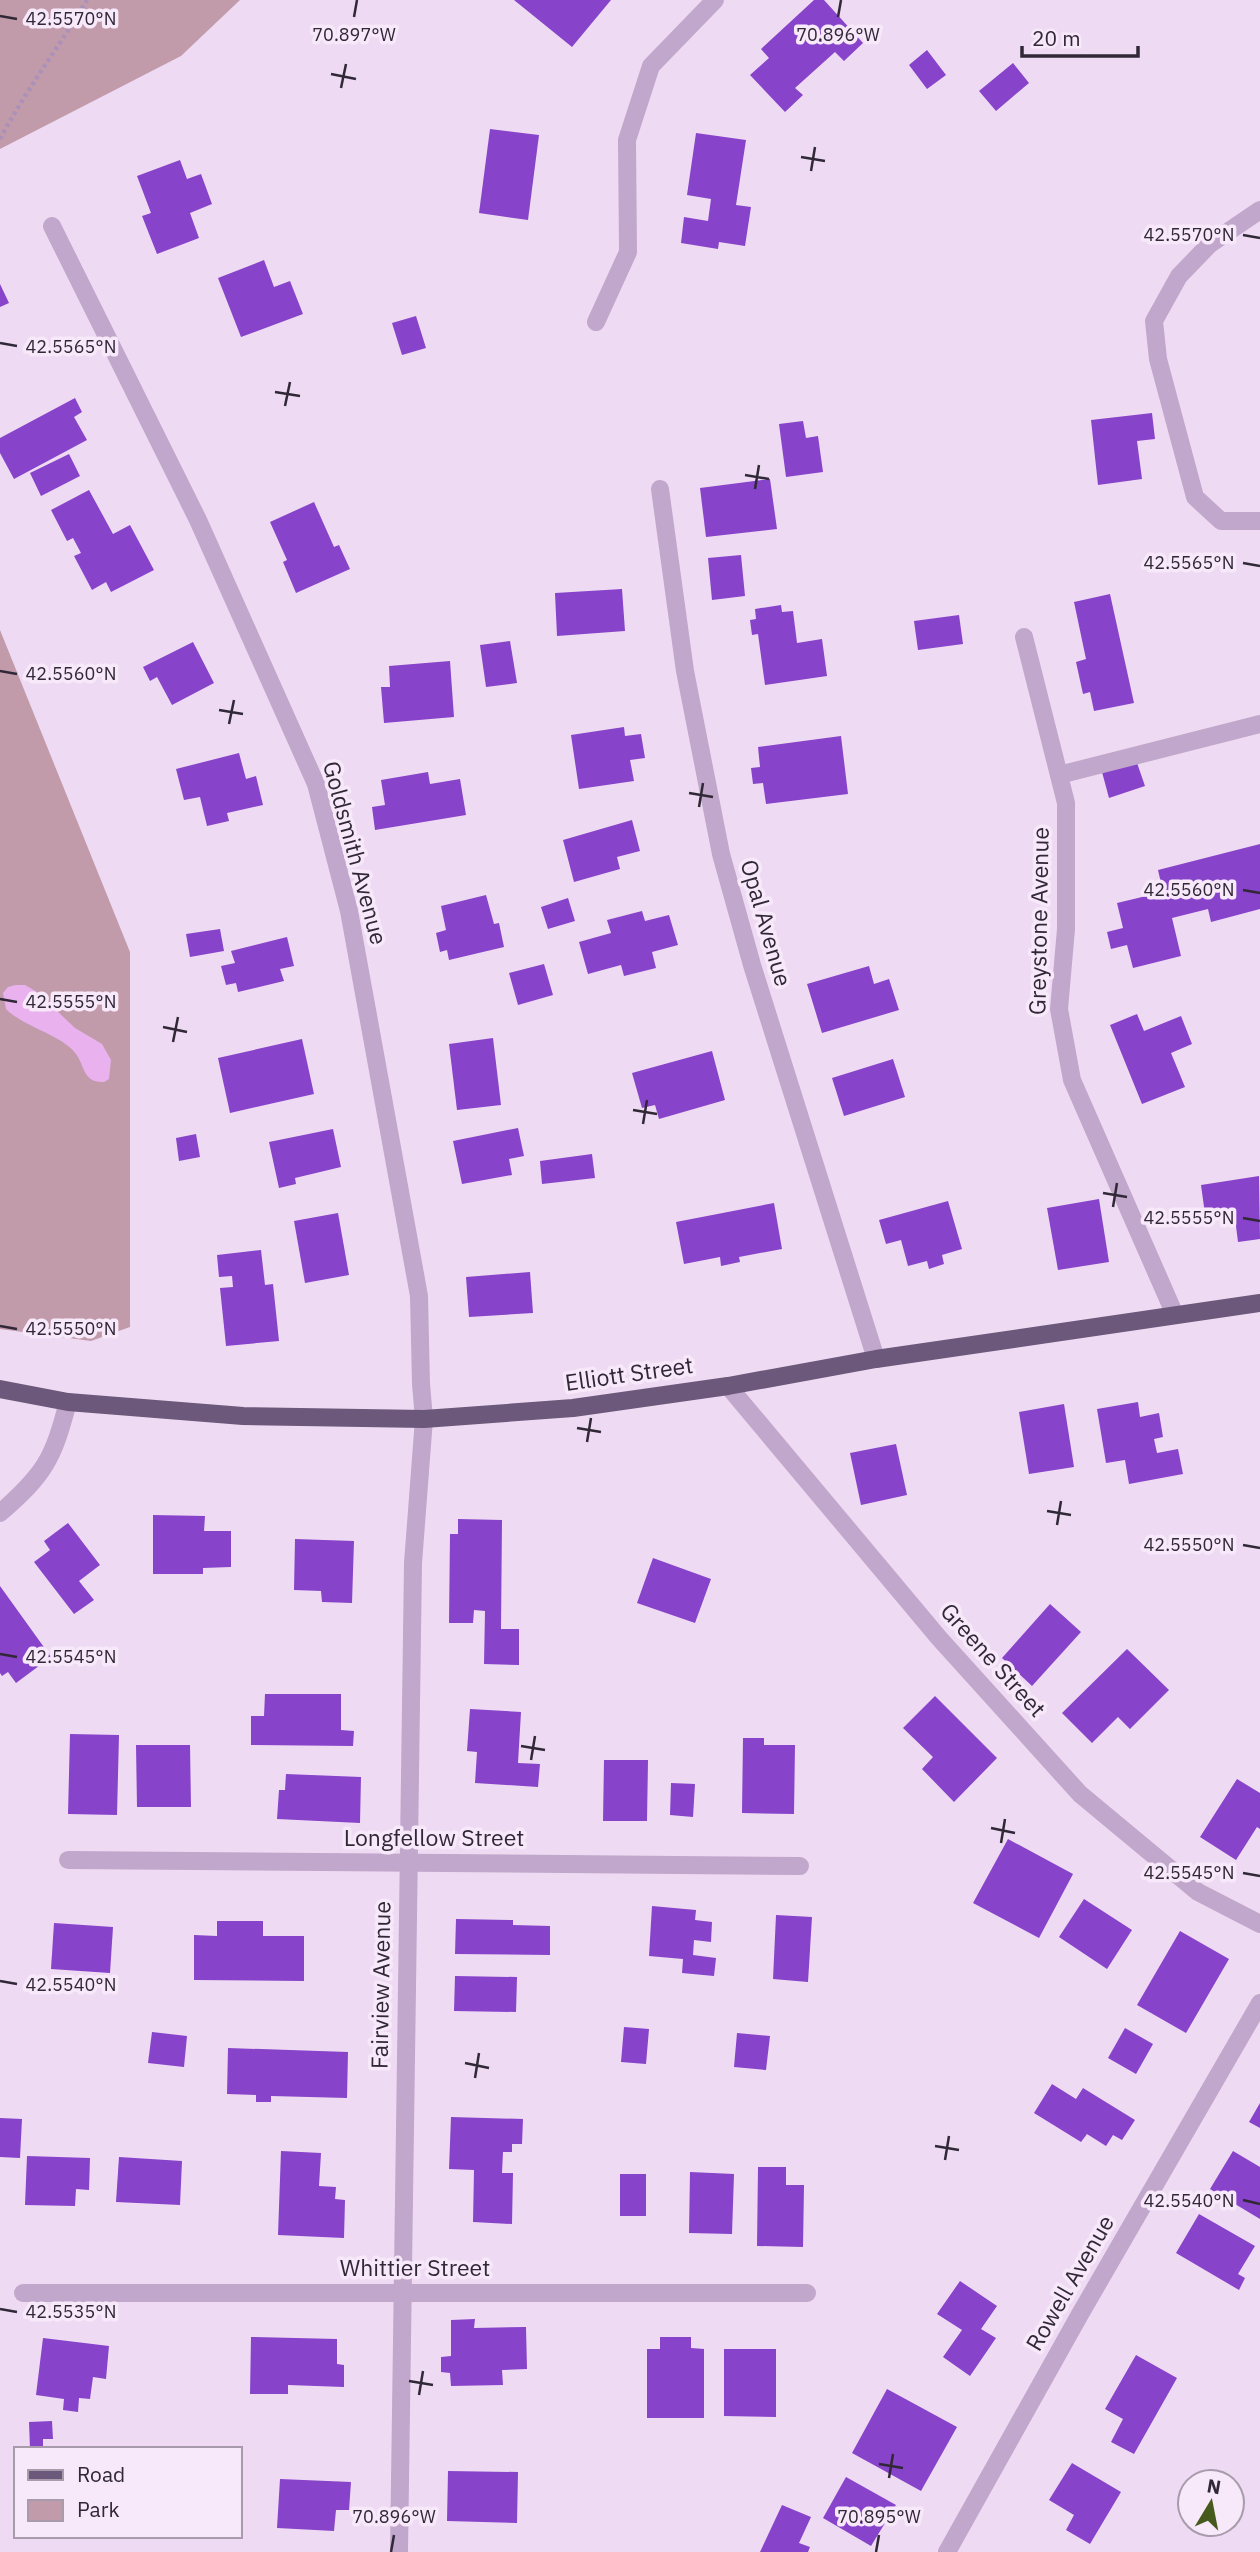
<svg xmlns="http://www.w3.org/2000/svg" width="1260" height="2552" font-family="'IBM Plex Sans',sans-serif">
<style>
.green{fill:#c29bab}
.sand{fill:#eab1ef}
.building{fill:#8743c9}
.lines{fill:none;stroke-linecap:round;stroke-linejoin:round}
.path{stroke:#ab91b7;stroke-width:4.5;stroke-dasharray:3.5 3.5;stroke-linecap:butt}
.service{stroke:#c1a7cb;stroke-width:18}
.minor{stroke:#c1a7cb;stroke-width:18}
.primary{stroke:#6c587a;stroke-width:18}
.ticks{fill:none;stroke:#312837;stroke-width:2.5}
.labels{text-anchor:middle;stroke-width:7;stroke-linejoin:round;paint-order:stroke}
.street-label{font-size:23px;fill:#312837;stroke:#f7e8fa}
.ticks-label{font-size:18px;text-anchor:middle;fill:#312837;stroke:#f7e8fa;stroke-width:7;stroke-linejoin:round;paint-order:stroke}
</style>
<rect width="100%" height="100%" fill="#eedbf3"/>
<g class="green">
<polygon points="0,0 240,0 181,56 0,149"/>
<polygon points="0,630 130,952 130,1327 91,1341 0,1329"/>
</g>
<path class="sand" d="M 16,985 L 25,985 L 37,992 L 75,1028 L 102,1044 L 111,1060 L 109,1079 L 104,1082 C 83,1083 85,1066 76,1054 C 64,1036 24,1027 6,1009 L 3,993 L 8,987 Z"/>
<g class="building">
<polygon points="514,0 611,0 572,47"/>
<polygon points="814,0 824,0 863,43 844,61 835,52 795,88 803,95 785,112 750,75 769,58 761,49"/>
<polygon points="927,50 946,75 927,89 909,65"/>
<polygon points="1013,63 1029,83 996,111 979,91"/>
<polygon points="490,129 539,135 528,220 479,213"/>
<polygon points="696,133 746,140 736,205 751,207 745,246 719,242 718,249 681,243 684,217 708,221 711,199 687,195"/>
<polygon points="180,160 187,179 201,174 212,204 190,213 199,238 157,254 142,216 151,213 137,176"/>
<polygon points="264,260 274,287 290,281 303,314 241,337 218,278"/>
<polygon points="0,284 9,303 0,307"/>
<polygon points="416,316 426,348 402,355 392,323"/>
<polygon points="75,398 82,412 74,417 87,440 14,479 0,453 0,438"/>
<polygon points="1152,413 1155,439 1137,441 1142,479 1098,485 1091,420"/>
<polygon points="803,421 806,438 818,436 823,472 786,477 779,424"/>
<polygon points="69,454 80,476 41,496 30,473"/>
<polygon points="770,479 777,529 706,537 700,488"/>
<polygon points="89,490 113,534 130,525 154,570 111,592 106,582 92,590 74,556 81,553 73,538 67,541 51,510"/>
<polygon points="314,502 334,547 339,545 350,569 296,593 283,562 287,560 270,522"/>
<polygon points="741,555 745,596 712,600 708,558"/>
<polygon points="622,589 625,631 557,636 555,593"/>
<polygon points="1110,594 1134,703 1094,711 1090,692 1083,694 1076,662 1086,659 1074,602"/>
<polygon points="781,605 782,612 793,611 797,643 822,639 827,676 765,685 758,634 752,635 750,620 756,619 755,609"/>
<polygon points="959,615 963,644 918,650 914,621"/>
<polygon points="510,641 517,683 486,687 480,645"/>
<polygon points="193,642 214,683 172,705 157,677 150,681 143,667"/>
<polygon points="450,661 454,717 384,723 381,687 390,687 389,666"/>
<polygon points="624,727 625,736 641,734 645,758 630,760 634,781 579,789 571,735"/>
<polygon points="841,736 848,794 766,804 763,783 753,784 751,768 760,767 758,747"/>
<polygon points="239,753 246,779 256,776 263,805 227,813 229,821 207,826 200,797 184,800 176,769"/>
<polygon points="1136,760 1145,786 1109,798 1102,772"/>
<polygon points="428,772 430,784 460,779 466,815 375,830 372,807 385,805 381,780"/>
<polygon points="632,820 640,851 617,857 620,869 574,882 563,840"/>
<polygon points="1260,844 1260,909 1211,922 1208,909 1172,918 1181,956 1133,968 1127,945 1111,949 1107,932 1123,928 1117,903 1163,892 1158,870"/>
<polygon points="486,895 494,924 499,923 504,947 449,960 447,950 440,952 436,933 446,930 441,906"/>
<polygon points="568,898 575,921 548,929 541,907"/>
<polygon points="642,911 645,921 669,915 678,945 652,952 656,968 624,976 621,965 588,974 579,942 611,933 607,920"/>
<polygon points="220,929 224,951 190,957 186,934"/>
<polygon points="287,937 294,966 280,969 284,981 238,992 236,983 226,985 221,966 235,963 231,951"/>
<polygon points="544,964 553,995 518,1005 509,973"/>
<polygon points="869,966 874,984 889,979 899,1010 822,1033 807,984"/>
<polygon points="1137,1014 1144,1031 1181,1016 1192,1044 1171,1053 1185,1087 1142,1104 1110,1025"/>
<polygon points="493,1038 501,1105 457,1110 449,1044"/>
<polygon points="302,1039 314,1094 230,1113 218,1058"/>
<polygon points="712,1051 725,1100 659,1119 655,1105 642,1108 632,1073"/>
<polygon points="893,1059 905,1097 844,1116 832,1078"/>
<polygon points="518,1128 524,1156 509,1159 512,1175 462,1184 453,1141"/>
<polygon points="333,1129 341,1167 295,1178 296,1184 279,1188 269,1142"/>
<polygon points="196,1134 200,1157 179,1161 176,1138"/>
<polygon points="592,1154 595,1178 542,1184 540,1161"/>
<polygon points="1259,1176 1260,1239 1238,1242 1234,1210 1205,1214 1201,1185"/>
<polygon points="1099,1199 1109,1262 1058,1270 1047,1208"/>
<polygon points="948,1201 962,1249 942,1255 944,1264 929,1269 927,1261 908,1266 901,1240 886,1244 879,1220"/>
<polygon points="774,1203 782,1249 739,1257 740,1262 721,1266 720,1257 684,1264 676,1222"/>
<polygon points="338,1213 349,1275 305,1283 294,1221"/>
<polygon points="261,1250 265,1285 273,1284 279,1341 226,1346 220,1288 233,1287 232,1276 219,1277 217,1255"/>
<polygon points="530,1272 533,1313 469,1317 466,1277"/>
<polygon points="1138,1402 1140,1417 1159,1413 1163,1437 1154,1439 1157,1453 1178,1449 1183,1474 1129,1484 1125,1460 1106,1463 1097,1409"/>
<polygon points="1064,1404 1074,1467 1029,1474 1019,1412"/>
<polygon points="896,1444 907,1495 861,1505 850,1453"/>
<polygon points="153,1515 205,1516 204,1531 231,1531 231,1567 203,1568 203,1574 153,1574"/>
<polygon points="458,1519 502,1520 501,1629 519,1629 519,1665 484,1664 485,1611 474,1610 473,1623 449,1623 450,1534 458,1534"/>
<polygon points="68,1523 100,1565 79,1581 94,1600 74,1614 34,1562 50,1550 44,1541"/>
<polygon points="295,1539 354,1541 352,1603 322,1602 321,1591 294,1590"/>
<polygon points="653,1558 711,1579 695,1623 637,1603"/>
<polygon points="0,1586 51,1657 16,1683 8,1672 2,1676 0,1673"/>
<polygon points="1050,1604 1081,1632 1032,1686 1002,1658"/>
<polygon points="1127,1649 1169,1690 1130,1729 1118,1717 1092,1743 1062,1713"/>
<polygon points="265,1694 341,1694 341,1730 354,1731 353,1746 251,1745 251,1716 264,1716"/>
<polygon points="935,1696 997,1758 954,1802 922,1769 933,1757 903,1728"/>
<polygon points="470,1709 521,1712 518,1763 540,1764 538,1787 475,1783 477,1752 467,1751"/>
<polygon points="70,1734 119,1735 117,1815 68,1814"/>
<polygon points="743,1738 764,1738 764,1745 795,1745 794,1814 742,1813"/>
<polygon points="136,1745 190,1745 191,1807 137,1807"/>
<polygon points="604,1760 648,1760 647,1821 603,1821"/>
<polygon points="286,1774 361,1777 360,1823 277,1819 279,1790 285,1790"/>
<polygon points="1237,1779 1260,1793 1260,1829 1257,1827 1236,1860 1200,1837"/>
<polygon points="671,1783 695,1784 693,1817 670,1815"/>
<polygon points="1008,1839 1073,1874 1039,1938 973,1903"/>
<polygon points="1084,1899 1132,1930 1107,1969 1059,1937"/>
<polygon points="652,1906 696,1910 695,1920 712,1922 711,1942 694,1940 693,1955 716,1958 714,1976 682,1973 683,1959 649,1956"/>
<polygon points="776,1915 812,1917 808,1982 773,1979"/>
<polygon points="456,1919 513,1920 513,1925 550,1926 550,1955 455,1954"/>
<polygon points="217,1921 263,1921 263,1936 304,1936 304,1981 194,1980 194,1935 217,1936"/>
<polygon points="54,1923 113,1927 110,1973 51,1969"/>
<polygon points="1180,1931 1229,1959 1186,2033 1137,2005"/>
<polygon points="455,1976 517,1977 516,2012 454,2011"/>
<polygon points="624,2027 649,2029 646,2064 621,2062"/>
<polygon points="1125,2028 1153,2044 1136,2074 1108,2058"/>
<polygon points="152,2032 187,2036 184,2067 148,2063"/>
<polygon points="737,2033 770,2036 766,2070 734,2067"/>
<polygon points="228,2048 348,2052 347,2098 271,2096 271,2102 256,2102 256,2095 227,2094"/>
<polygon points="1052,2084 1076,2099 1083,2088 1135,2120 1122,2140 1113,2135 1106,2146 1087,2134 1081,2142 1034,2113"/>
<polygon points="1260,2103 1260,2128 1249,2122"/>
<polygon points="451,2117 523,2119 522,2144 512,2144 512,2152 503,2152 502,2173 513,2173 512,2224 473,2222 474,2170 449,2169"/>
<polygon points="0,2118 22,2119 20,2158 0,2157"/>
<polygon points="281,2151 321,2153 319,2186 336,2187 335,2199 345,2200 344,2238 278,2235"/>
<polygon points="1233,2151 1260,2167 1260,2219 1210,2189"/>
<polygon points="27,2156 90,2158 89,2190 76,2189 75,2206 25,2205"/>
<polygon points="119,2157 182,2161 180,2205 116,2202"/>
<polygon points="758,2167 786,2167 786,2185 804,2185 803,2247 757,2246"/>
<polygon points="690,2172 734,2174 732,2234 689,2233"/>
<rect x="620" y="2174" width="26" height="42"/>
<polygon points="1199,2214 1255,2246 1238,2274 1245,2278 1239,2290 1176,2253"/>
<polygon points="960,2281 997,2306 981,2329 996,2338 970,2376 943,2357 962,2330 937,2314"/>
<polygon points="475,2319 474,2328 526,2327 527,2369 502,2370 503,2385 451,2386 450,2373 441,2372 441,2357 451,2356 451,2320"/>
<polygon points="251,2337 337,2339 337,2364 344,2365 344,2387 288,2385 288,2394 250,2394"/>
<polygon points="660,2337 691,2337 691,2348 704,2349 704,2418 647,2418 647,2349 660,2349"/>
<polygon points="43,2338 109,2346 106,2379 93,2377 90,2399 79,2398 78,2412 63,2410 64,2399 36,2395"/>
<polygon points="724,2349 776,2349 776,2417 724,2416"/>
<polygon points="1136,2355 1177,2378 1134,2454 1111,2442 1123,2419 1105,2409"/>
<polygon points="887,2389 957,2427 921,2491 852,2453"/>
<polygon points="52,2421 53,2439 43,2439 43,2449 30,2449 29,2422"/>
<polygon points="1072,2463 1121,2492 1090,2544 1066,2530 1074,2515 1049,2500"/>
<polygon points="448,2471 518,2472 517,2523 447,2521"/>
<polygon points="846,2477 896,2505 871,2546 823,2518"/>
<polygon points="280,2479 351,2482 349,2510 336,2510 334,2531 277,2528"/>
<polygon points="782,2505 811,2517 799,2543 810,2547 808,2552 760,2552"/>
</g>
<g class="lines">
<path class="path" d="M 0,139 C 26,90 59,47 87,0"/>
<g class="service">
<polyline points="1260,210 1210,244 1179,276 1154,321 1158,359 1195,497 1221,521 1260,521"/>
<polyline points="1059,775 1260,724"/>
</g>
<g class="minor">
<polyline points="52,226 198,520 316,784 349,911 419,1296 421,1384 424,1419 413,1563 399,2552"/>
<polyline points="596,322 628,252 627,140 651,66 715,0"/>
<polyline points="660,489 685,671 721,854 752,965 876,1359"/>
<polyline points="1024,637 1066,803 1066,929 1059,1009 1072,1080 1175,1315"/>
<polyline points="728,1386 939,1638 1080,1794 1198,1892 1260,1924"/>
<path d="M 0,1513 C 45,1474 53,1459 68,1402"/>
<polyline points="68,1860 800,1866"/>
<polyline points="23,2293 807,2293"/>
<polyline points="947,2552 1079,2316 1260,2003"/>
</g>
<polyline class="primary" points="0,1389 68,1402 243,1416 424,1419 573,1408 728,1386 876,1359 1260,1303"/>
</g>
<path class="ticks" d="M 0,16 L 17,19M 354,17 L 357,0M 838,17 L 841,0M 331,74 L 356,79M 341,88 L 346,64M 801,157 L 825,161M 811,171 L 815,147M 1243,235 L 1260,238M 0,343 L 17,346M 275,392 L 300,396M 285,406 L 290,382M 745,475 L 769,479M 755,489 L 759,465M 1243,563 L 1260,566M 0,671 L 17,674M 219,710 L 243,714M 229,724 L 234,700M 689,793 L 713,797M 699,807 L 703,783M 1243,890 L 1260,893M 0,999 L 17,1002M 163,1027 L 187,1032M 173,1042 L 178,1017M 633,1110 L 657,1114M 643,1124 L 647,1100M 1103,1193 L 1127,1197M 1113,1207 L 1117,1183M 1243,1218 L 1260,1221M 0,1326 L 17,1329M 577,1428 L 601,1432M 587,1442 L 591,1418M 1047,1511 L 1071,1515M 1057,1525 L 1061,1501M 1243,1545 L 1260,1548M 0,1654 L 17,1657M 521,1746 L 545,1750M 531,1760 L 535,1736M 991,1828 L 1015,1833M 1001,1843 L 1005,1819M 1243,1873 L 1260,1876M 0,1981 L 17,1984M 465,2063 L 489,2068M 475,2078 L 479,2053M 935,2146 L 959,2150M 945,2160 L 949,2136M 1243,2200 L 1260,2204M 0,2309 L 17,2312M 409,2381 L 433,2385M 419,2395 L 423,2371M 879,2464 L 903,2468M 889,2478 L 893,2454M 391,2552 L 394,2535M 876,2552 L 879,2535"/>
<g class="labels">
<g class="street-label">
<text transform="translate(355 853) rotate(75)" y="8">Goldsmith Avenue</text>
<text transform="translate(1039 921) rotate(-89)" y="8">Greystone Avenue</text>
<text transform="translate(766 923) rotate(74)" y="8">Opal Avenue</text>
<text transform="translate(629 1374) rotate(-8)" y="8">Elliott Street</text>
<text transform="translate(993 1660) rotate(48)" y="8">Greene Street</text>
<text x="434" y="1846">Longfellow Street</text>
<text transform="translate(381 1985) rotate(-89)" y="8">Fairview Avenue</text>
<text x="415" y="2276">Whittier Street</text>
<text transform="translate(1070 2283) rotate(-60)" y="8">Rowell Avenue</text>
</g>
</g>
<g class="ticks-label">
<text x="71" y="25">42.5570°N</text>
<text x="354" y="41">70.897°W</text>
<text x="838" y="41">70.896°W</text>
<text x="1189" y="241">42.5570°N</text>
<text x="71" y="353">42.5565°N</text>
<text x="1189" y="569">42.5565°N</text>
<text x="71" y="680">42.5560°N</text>
<text x="1189" y="896">42.5560°N</text>
<text x="71" y="1008">42.5555°N</text>
<text x="1189" y="1224">42.5555°N</text>
<text x="71" y="1335">42.5550°N</text>
<text x="1189" y="1551">42.5550°N</text>
<text x="71" y="1663">42.5545°N</text>
<text x="1189" y="1879">42.5545°N</text>
<text x="71" y="1991">42.5540°N</text>
<text x="1189" y="2207">42.5540°N</text>
<text x="71" y="2318">42.5535°N</text>
<text x="394" y="2523">70.896°W</text>
<text x="879" y="2523">70.895°W</text>
</g>
<rect x="14" y="2447" width="228" height="91" fill="#f7e8fa" stroke="#a89bac" stroke-width="2"/>
<rect x="28" y="2470" width="35" height="10" fill="#6c587a" stroke="#a89bac" stroke-width="2"/>
<text x="77" y="2482" font-size="21" fill="#312837">Road</text>
<rect x="28" y="2500" width="35" height="21" fill="#c29bab" stroke="#a89bac" stroke-width="2"/>
<text x="77" y="2517" font-size="21" fill="#312837">Park</text>
<g transform="translate(1211 2503) rotate(10)"><circle r="33" fill="#f7e8fa" stroke="#a89bac" stroke-width="2"/>
<path d="M0-5L12 26L0 18L-12 26Z" fill="#455a1c"/>
<text y="-10" font-size="19" font-weight="bold" text-anchor="middle" fill="#312837">N</text>
</g>
<path d="M1022 46v10h116v-10" fill="none" stroke="#312837" stroke-width="3.5"/>
<text x="1032" y="46" font-size="21" fill="#312837" stroke="#f7e8fa" stroke-width="5" paint-order="stroke">20 m</text>
</svg>
